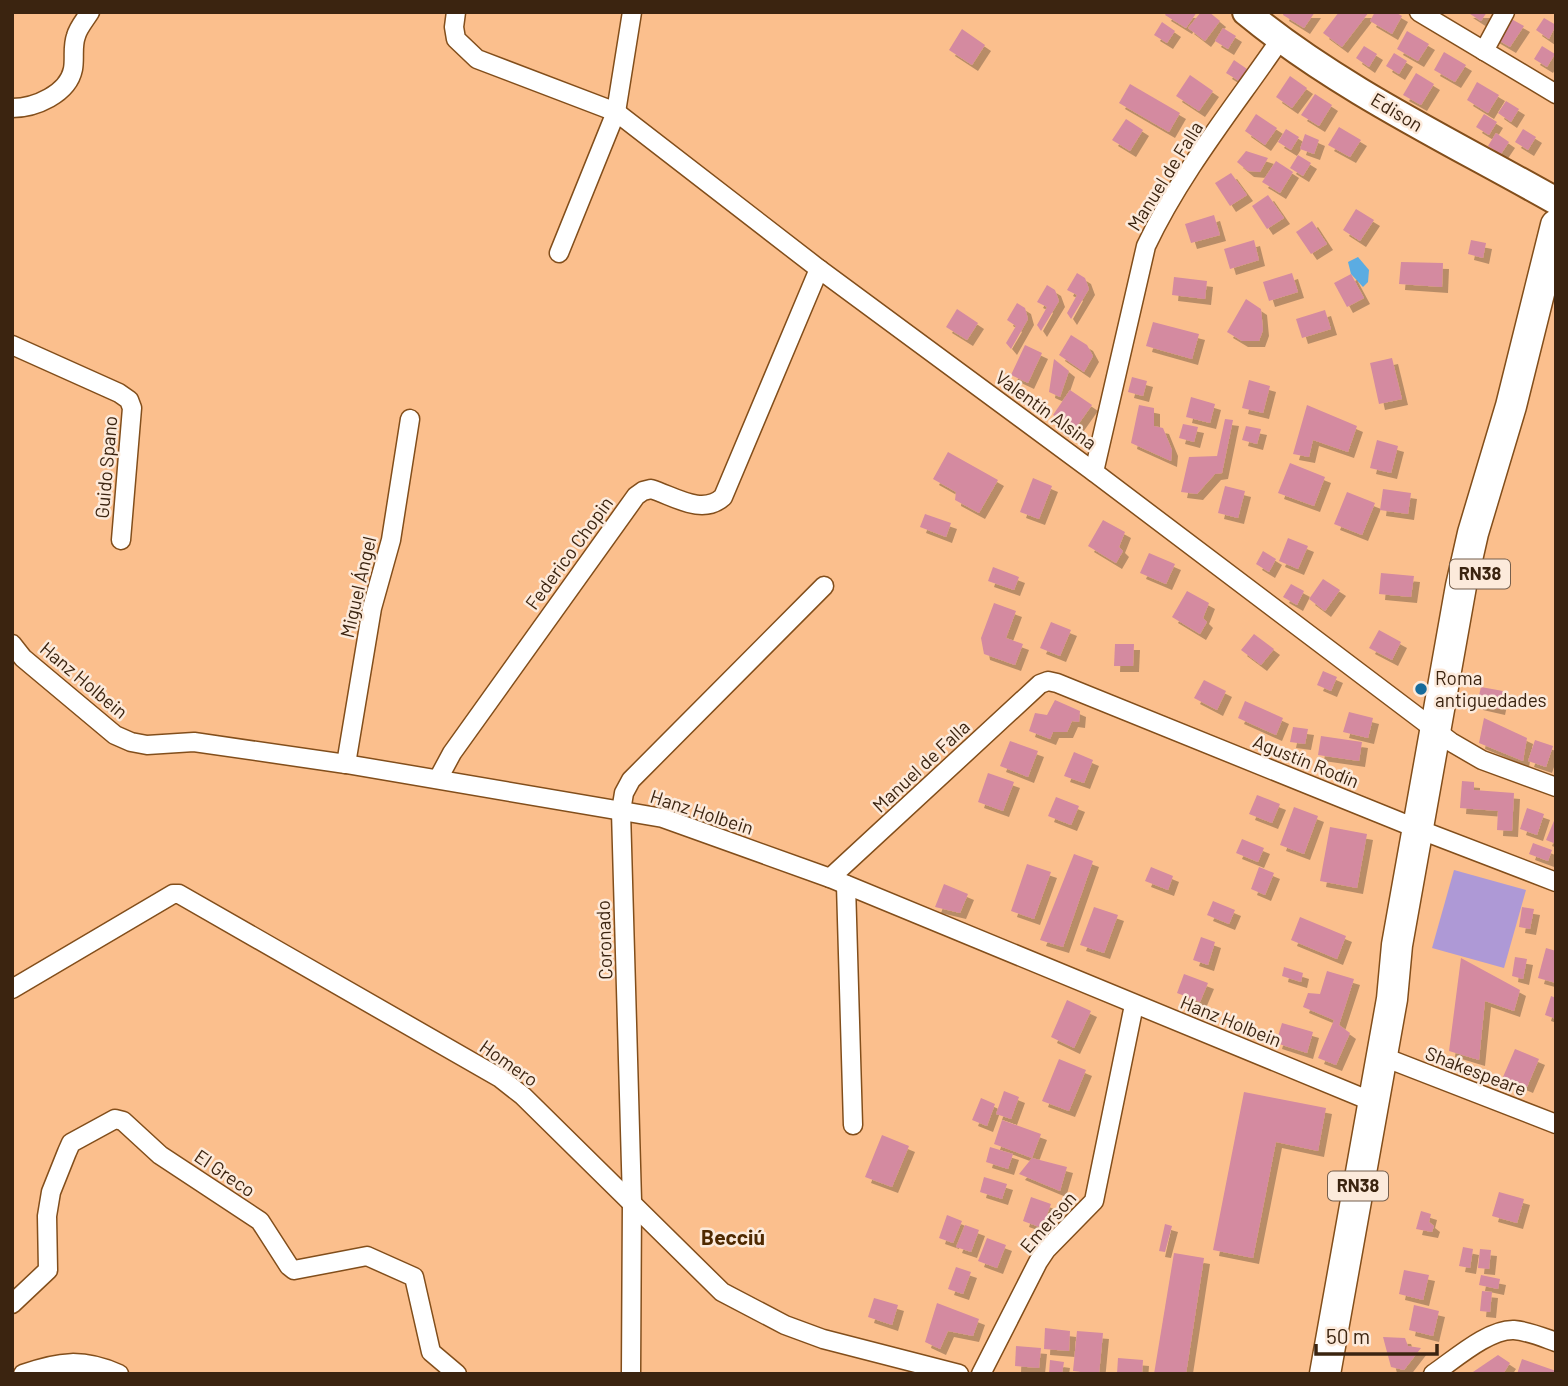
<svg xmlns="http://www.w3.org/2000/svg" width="1568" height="1386" font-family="Barlow,sans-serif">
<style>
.green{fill:#ae99d6}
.water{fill:#5bace2}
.building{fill:#d48aa0;filter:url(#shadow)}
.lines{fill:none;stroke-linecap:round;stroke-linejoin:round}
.street-casing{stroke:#824e1b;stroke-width:21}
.secondary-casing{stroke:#824e1b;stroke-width:30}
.primary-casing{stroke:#824e1b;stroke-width:33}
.street{stroke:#fff;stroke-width:18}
.secondary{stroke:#fff;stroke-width:26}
.primary{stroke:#fff;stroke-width:30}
.poi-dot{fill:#156b9b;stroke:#fceadb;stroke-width:2.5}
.labels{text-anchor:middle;stroke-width:5;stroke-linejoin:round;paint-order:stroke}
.shield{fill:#fceadb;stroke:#755f4d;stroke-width:2}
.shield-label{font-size:18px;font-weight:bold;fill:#3b2410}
.street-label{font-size:19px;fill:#3b2410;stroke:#fceadb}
.poi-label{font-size:19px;fill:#3b2410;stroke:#fceadb;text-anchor:start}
.neighbourhood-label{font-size:21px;font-weight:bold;fill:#4f2900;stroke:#fceadb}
</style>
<defs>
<filter id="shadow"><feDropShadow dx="6" dy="6" stdDeviation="0" flood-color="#0004"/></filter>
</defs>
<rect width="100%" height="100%" fill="#fbbf8d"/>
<polygon class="green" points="1454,870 1526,890 1504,968 1432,948"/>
<polygon class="water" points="1358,257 1369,270 1368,282 1363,287 1351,274 1348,262"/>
<g class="building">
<polygon points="1167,12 1197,12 1186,28 1165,15"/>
<polygon points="1201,12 1209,12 1220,21 1205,41 1188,28"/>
<polygon points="1284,12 1315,12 1304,28 1283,15"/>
<polygon points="1339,12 1369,12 1342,47 1323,33"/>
<polygon points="1375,12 1395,12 1402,16 1392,34 1370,21"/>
<polygon points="1467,12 1487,12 1481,21"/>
<polygon points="1506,16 1524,26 1510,47 1493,37"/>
<polygon points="1544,18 1556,25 1549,39 1536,30"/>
<polygon points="1162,22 1175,31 1167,43 1154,35"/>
<polygon points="1223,28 1236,36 1228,49 1215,41"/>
<polygon points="962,29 985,45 972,65 949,50"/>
<polygon points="1407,31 1429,44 1418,61 1397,49"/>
<polygon points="1364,46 1377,54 1369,67 1356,58"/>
<polygon points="1542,46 1555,54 1547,67 1534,59"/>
<polygon points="1444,52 1466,65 1455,82 1434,70"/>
<polygon points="1394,53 1407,61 1399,74 1386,66"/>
<polygon points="1234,60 1247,69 1239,81 1226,73"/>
<polygon points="1416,73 1434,84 1421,105 1403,95"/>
<polygon points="1190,75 1213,91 1199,111 1176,96"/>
<polygon points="1290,76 1307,88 1292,108 1276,97"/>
<polygon points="1477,82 1499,95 1488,113 1467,100"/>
<polygon points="1130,84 1180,113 1169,132 1119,103"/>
<polygon points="1315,94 1332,105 1319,126 1301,115"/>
<polygon points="1506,101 1519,109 1511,122 1498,113"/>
<polygon points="1256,114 1277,128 1265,145 1245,131"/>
<polygon points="1484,114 1497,122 1489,135 1476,127"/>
<polygon points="1126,119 1143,130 1130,151 1112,140"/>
<polygon points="1339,127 1361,140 1350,157 1328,145"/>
<polygon points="1286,129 1299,137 1291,150 1278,142"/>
<polygon points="1523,129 1536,137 1528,150 1515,142"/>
<polygon points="1496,133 1509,142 1501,154 1488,146"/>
<polygon points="1305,134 1319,140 1314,154 1300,149"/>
<polygon points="1246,151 1268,158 1260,172 1248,171 1237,162"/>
<polygon points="1298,155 1311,163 1303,176 1290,168"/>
<polygon points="1276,161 1293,172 1280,193 1262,182"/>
<polygon points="1231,173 1247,195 1230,206 1215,183"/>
<polygon points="1268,195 1284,218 1267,229 1252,206"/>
<polygon points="1356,209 1374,220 1360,241 1343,230"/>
<polygon points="1214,215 1220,235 1191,243 1185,224"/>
<polygon points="1312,221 1327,244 1311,254 1296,232"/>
<polygon points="1254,240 1259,260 1230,269 1224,249"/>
<polygon points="1471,240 1486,243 1483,258 1468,254"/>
<polygon points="1401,262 1443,263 1442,287 1399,284"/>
<polygon points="1077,273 1085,278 1089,289 1071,319 1067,313 1077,295 1067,290"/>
<polygon points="1292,273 1298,292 1269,301 1263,282"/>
<polygon points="1351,274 1364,298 1347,307 1334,283"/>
<polygon points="1174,277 1207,281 1205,299 1172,295"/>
<polygon points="1047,285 1055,290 1059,301 1041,331 1037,325 1047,307 1037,302"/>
<polygon points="1246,299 1261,309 1263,330 1259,341 1242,341 1227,332"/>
<polygon points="1017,303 1025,308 1028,319 1011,349 1006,343 1016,326 1007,320"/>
<polygon points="957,309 978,323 967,340 946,327"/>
<polygon points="1325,310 1331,329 1302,338 1296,319"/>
<polygon points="1153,322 1199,334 1192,359 1146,346"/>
<polygon points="1071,335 1087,345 1093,356 1084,372 1059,355"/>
<polygon points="1025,345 1042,353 1028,383 1011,375"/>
<polygon points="1392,358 1402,399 1379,404 1370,363"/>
<polygon points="1054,359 1069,371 1060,397 1049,392"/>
<polygon points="1132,377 1147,381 1143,396 1128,392"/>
<polygon points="1249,380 1270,386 1263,413 1242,408"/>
<polygon points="1070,390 1092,405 1075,429 1053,415"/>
<polygon points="1191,397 1215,404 1210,423 1186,417"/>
<polygon points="1139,405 1154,408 1154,426 1163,428 1172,450 1171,461 1131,443"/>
<polygon points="1307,405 1357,426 1348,452 1313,440 1309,457 1293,454"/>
<polygon points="1225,419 1233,420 1222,473 1215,474 1197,494 1181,492 1189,457 1217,456"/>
<polygon points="1183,424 1198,427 1194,442 1179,438"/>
<polygon points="1246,426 1261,429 1257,444 1242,440"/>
<polygon points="1377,440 1398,446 1391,473 1370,468"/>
<polygon points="948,452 998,480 979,513 955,500 956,492 933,479"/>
<polygon points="1290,463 1325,477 1314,506 1278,493"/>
<polygon points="1033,478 1052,486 1039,519 1020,512"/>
<polygon points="1225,486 1245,491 1238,518 1218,513"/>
<polygon points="1383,489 1411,493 1408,514 1380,510"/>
<polygon points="1347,492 1375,503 1362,535 1334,524"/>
<polygon points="925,514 951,523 946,537 920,527"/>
<polygon points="1103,520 1125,532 1119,547 1123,551 1116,563 1088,546"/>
<polygon points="1288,538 1308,546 1298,569 1279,561"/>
<polygon points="1263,551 1276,559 1269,572 1256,564"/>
<polygon points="1149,553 1175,564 1166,584 1140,573"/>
<polygon points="993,567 1019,577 1014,590 988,581"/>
<polygon points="1381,573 1414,576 1411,597 1379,594"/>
<polygon points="1323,579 1340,590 1325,611 1309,599"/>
<polygon points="1291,584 1304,591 1297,605 1283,597"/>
<polygon points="1187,591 1209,603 1203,618 1207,622 1200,634 1172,617"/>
<polygon points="994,603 1016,611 1006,638 1023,644 1015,665 984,654 981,638"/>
<polygon points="1051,622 1071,630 1060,656 1040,648"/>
<polygon points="1379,630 1401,642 1392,660 1369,648"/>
<polygon points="1254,634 1274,649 1261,665 1241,650"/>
<polygon points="1115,644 1134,644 1133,666 1114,666"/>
<polygon points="1323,671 1337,677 1331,691 1317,685"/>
<polygon points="1204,680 1226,691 1217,710 1194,698"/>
<polygon points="1481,687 1503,691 1499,709 1477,704"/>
<polygon points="1055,700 1080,711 1079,722 1072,721 1067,732 1053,732 1050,739 1029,731 1035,713 1047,715"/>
<polygon points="1245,701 1283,718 1276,735 1238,718"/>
<polygon points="1349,712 1373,718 1368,738 1343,732"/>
<polygon points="1484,718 1527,738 1523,761 1479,743"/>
<polygon points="1293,727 1308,729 1305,744 1290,742"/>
<polygon points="1321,736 1362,742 1359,761 1318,755"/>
<polygon points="1535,740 1553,746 1546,767 1528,761"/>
<polygon points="1010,741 1038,751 1028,777 1000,766"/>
<polygon points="1074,752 1093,760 1084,783 1064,776"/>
<polygon points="988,773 1014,782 1003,811 978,802"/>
<polygon points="1462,781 1474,782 1474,790 1514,793 1512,831 1497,830 1498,811 1460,808"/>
<polygon points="1257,795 1280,804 1272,823 1249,814"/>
<polygon points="1056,797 1079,806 1071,825 1048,816"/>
<polygon points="1294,807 1318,816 1304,854 1280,845"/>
<polygon points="1527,808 1544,814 1537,835 1520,829"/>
<polygon points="1556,816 1556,844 1546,840"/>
<polygon points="1330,827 1367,834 1357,888 1320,881"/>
<polygon points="1242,839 1264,848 1258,862 1236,853"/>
<polygon points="1533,843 1552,850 1548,861 1529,854"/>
<polygon points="1074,854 1093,861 1063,947 1040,940"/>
<polygon points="1027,864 1051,872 1034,919 1011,911"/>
<polygon points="1151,867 1173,876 1168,890 1145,881"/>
<polygon points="1259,867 1274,873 1265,895 1251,889"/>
<polygon points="944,884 968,894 960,913 935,907"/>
<polygon points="1213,901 1235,910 1229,924 1207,915"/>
<polygon points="1094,907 1118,915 1104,953 1080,945"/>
<polygon points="1522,907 1534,909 1530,929 1519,927"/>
<polygon points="1300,917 1346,936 1337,959 1291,940"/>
<polygon points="1201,937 1215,942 1208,965 1193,960"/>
<polygon points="1546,948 1556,951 1556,983 1538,978"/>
<polygon points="1515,957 1527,959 1523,979 1512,976"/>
<polygon points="1461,958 1520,990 1514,1011 1485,1001 1479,1060 1449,1051"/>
<polygon points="1284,967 1303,973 1301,982 1282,976"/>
<polygon points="1327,971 1354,979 1339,1025 1350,1033 1336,1065 1318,1058 1334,1020 1303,1007 1308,993 1320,994"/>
<polygon points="1184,974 1208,983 1200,1002 1177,993"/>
<polygon points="1551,996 1556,998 1556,1019 1545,1015"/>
<polygon points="1067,1000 1091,1011 1074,1048 1051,1037"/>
<polygon points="1282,1023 1313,1032 1307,1053 1276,1043"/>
<polygon points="1515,1049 1539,1059 1527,1087 1503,1077"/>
<polygon points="1059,1059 1086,1070 1069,1111 1042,1101"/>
<polygon points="1004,1091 1019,1097 1011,1119 996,1114"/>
<polygon points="1244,1092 1326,1108 1318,1151 1276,1142 1253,1258 1213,1250"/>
<polygon points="981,1098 995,1104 987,1126 972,1120"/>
<polygon points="1002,1120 1041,1134 1032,1158 1067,1167 1060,1191 1019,1174 1032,1158 994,1144"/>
<polygon points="882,1135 909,1146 892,1187 865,1177"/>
<polygon points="990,1147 1013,1154 1008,1169 986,1162"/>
<polygon points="984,1177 1007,1184 1002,1199 980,1192"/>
<polygon points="1499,1192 1524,1199 1517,1223 1492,1216"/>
<polygon points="1031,1197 1051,1204 1042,1228 1023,1221"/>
<polygon points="1421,1211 1431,1214 1429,1222 1434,1226 1432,1232 1416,1229"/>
<polygon points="947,1215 962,1221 953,1243 939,1238"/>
<polygon points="1165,1224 1172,1226 1165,1252 1159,1251"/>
<polygon points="965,1225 979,1230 971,1252 956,1247"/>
<polygon points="987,1238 1006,1245 997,1268 978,1261"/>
<polygon points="1463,1247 1473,1249 1470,1268 1459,1266"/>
<polygon points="1480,1249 1491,1250 1489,1269 1478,1268"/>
<polygon points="1174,1253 1204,1258 1186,1374 1154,1374"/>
<polygon points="956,1267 971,1272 963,1294 948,1289"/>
<polygon points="1404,1270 1429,1275 1423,1300 1399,1294"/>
<polygon points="1481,1275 1500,1279 1498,1289 1479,1285"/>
<polygon points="1482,1291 1492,1292 1490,1312 1480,1311"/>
<polygon points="874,1298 898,1305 892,1325 868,1317"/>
<polygon points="937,1303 979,1319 973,1336 948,1331 940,1349 925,1342"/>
<polygon points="1414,1305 1439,1311 1433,1336 1409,1330"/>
<polygon points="1045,1328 1070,1331 1069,1351 1044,1349"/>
<polygon points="1077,1331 1103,1333 1099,1374 1073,1371"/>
<polygon points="1383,1337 1405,1338 1408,1346 1421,1348 1404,1370 1391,1367"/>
<polygon points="1016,1346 1041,1348 1039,1368 1015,1366"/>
<polygon points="1498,1355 1510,1363 1503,1374 1470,1374"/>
<polygon points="1118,1358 1143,1360 1142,1374 1117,1374"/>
<polygon points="1522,1359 1556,1371 1555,1374 1517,1374"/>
<polygon points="1050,1360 1064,1362 1062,1374 1049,1374"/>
</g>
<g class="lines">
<g class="street-casing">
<g id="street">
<polyline points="456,12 454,27 456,39 477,59 616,112 819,269 1094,472 1451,742 1482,760 1556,787"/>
<polyline points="1419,12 1556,94"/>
<polyline points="1484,51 1505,12"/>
<path d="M 12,108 C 35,108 68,94 73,69 C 75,58 72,47 76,36 C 78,28 85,20 90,12"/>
<polyline points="559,253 616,112 632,12"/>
<polyline points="12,345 119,393 129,400 132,408 121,540"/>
<path d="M 1094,472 L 1146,246 C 1181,172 1234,107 1280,40"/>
<polyline points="12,644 23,658 115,735 131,742 147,745 194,742 346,764 663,818 830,878 1373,1102"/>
<polyline points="346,764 372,608 391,540 410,419"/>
<path d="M 438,779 L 452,753 L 636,496 L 643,491 L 651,489 C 674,496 702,516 723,497 L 819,269"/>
<polyline points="830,878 1040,684 1048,681 1057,683 1418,829 1556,882"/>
<polyline points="846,885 853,1125"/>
<polyline points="12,989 173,894 179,894 500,1078 523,1096 722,1292 785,1325 823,1339 959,1374"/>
<polyline points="1381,1056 1556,1124"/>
<polyline points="12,1304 48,1270 47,1216 51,1192 67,1152 71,1143 115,1119 123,1121 160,1155 260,1221 289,1266 294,1270 367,1256 414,1277 431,1352 457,1374"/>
<path d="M 23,1374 C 59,1361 83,1358 119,1374"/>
<polyline points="631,1374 632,1201 621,811 624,793 631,780 824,586"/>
<polyline points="981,1374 1038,1262 1046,1250 1094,1201 1134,1005"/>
<path d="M 1433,1374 C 1454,1360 1488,1329 1514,1330 C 1528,1331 1542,1337 1556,1342"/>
</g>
</g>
<g class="secondary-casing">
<path id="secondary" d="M 1246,12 C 1338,88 1452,142 1556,201"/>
</g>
<g class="primary-casing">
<polyline id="primary" points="1325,1374 1392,999 1397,945 1461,586 1473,533 1511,406 1556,225"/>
</g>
<use href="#street" class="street"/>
<use href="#secondary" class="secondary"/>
<use href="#primary" class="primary"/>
</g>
<circle class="poi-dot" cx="1421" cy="689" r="7"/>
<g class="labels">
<g class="shield">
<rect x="1450" y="559.5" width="60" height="29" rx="5"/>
<rect x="1328" y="1171.5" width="60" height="29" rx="5"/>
</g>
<g class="shield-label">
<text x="1480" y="580">RN38</text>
<text x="1358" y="1192">RN38</text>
</g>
<g class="street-label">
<text transform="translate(1397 112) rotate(31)" y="7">Edison</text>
<text transform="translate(1165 176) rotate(-58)" y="7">Manuel de Falla</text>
<text transform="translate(1046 410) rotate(36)" y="7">Valentín Alsina</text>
<text transform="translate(106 467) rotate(-85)" y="7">Guido Spano</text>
<text transform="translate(569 553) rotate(-54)" y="7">Federico Chopin</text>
<text transform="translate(358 587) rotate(-77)" y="7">Miguel Ángel</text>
<text transform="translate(84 680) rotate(40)" y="7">Hanz Holbein</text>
<text transform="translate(1306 761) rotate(22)" y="7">Agustín Rodín</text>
<text transform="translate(921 766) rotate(-43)" y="7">Manuel de Falla</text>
<text transform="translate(702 812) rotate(18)" y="7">Hanz Holbein</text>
<text transform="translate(604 940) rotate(-92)" y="7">Coronado</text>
<text transform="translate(1231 1021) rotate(22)" y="7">Hanz Holbein</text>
<text transform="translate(509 1063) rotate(35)" y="7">Homero</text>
<text transform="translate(1476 1071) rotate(21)" y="7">Shakespeare</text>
<text transform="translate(225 1173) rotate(34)" y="7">El Greco</text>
<text transform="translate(1048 1222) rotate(-49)" y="7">Emerson</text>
</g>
<g class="poi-label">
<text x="1435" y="685">Roma<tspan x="1435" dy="22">antiguedades</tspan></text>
</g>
<g class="neighbourhood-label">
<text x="733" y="1245">Becciú</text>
</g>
</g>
<rect width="1568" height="1386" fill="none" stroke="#3b2410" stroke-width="28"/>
<path d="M1316 1344v10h121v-10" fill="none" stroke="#3b2410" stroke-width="3.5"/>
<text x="1326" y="1344" font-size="21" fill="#3b2410" stroke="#fceadb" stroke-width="5" paint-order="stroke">50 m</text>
</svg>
